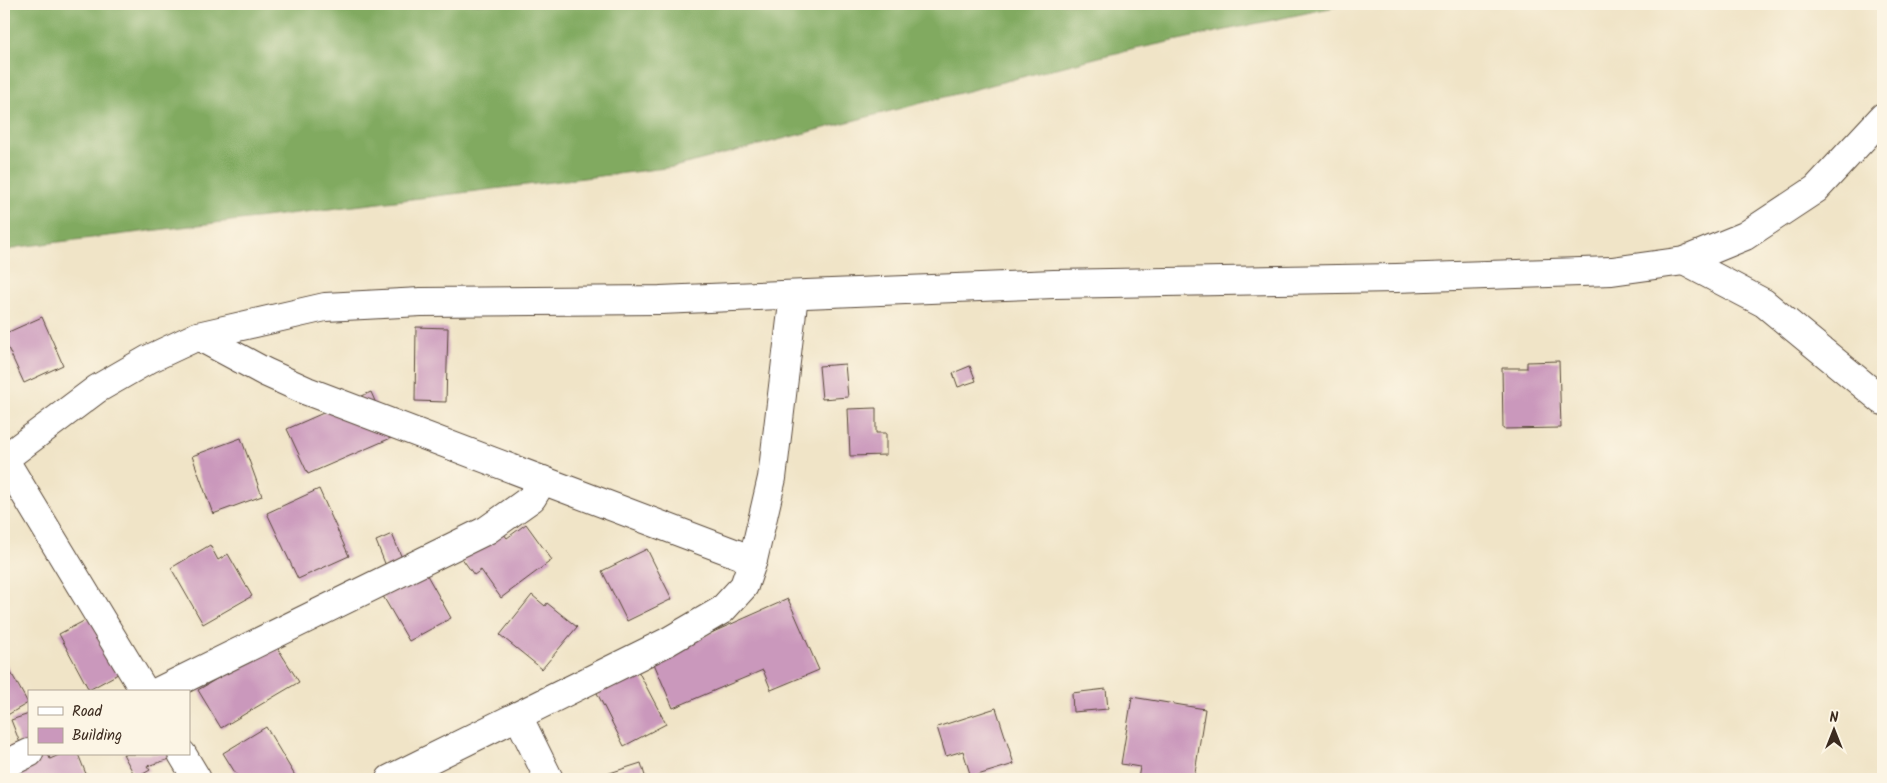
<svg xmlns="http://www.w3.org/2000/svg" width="1887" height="783" font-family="Kalam,sans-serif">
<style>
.forest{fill:#81aa61;stroke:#5e6a40}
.building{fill:#ca98bc}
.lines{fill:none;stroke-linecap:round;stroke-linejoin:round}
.street-casing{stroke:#564637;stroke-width:30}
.secondary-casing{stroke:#564637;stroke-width:30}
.street{stroke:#fff;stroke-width:28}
.secondary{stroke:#fff;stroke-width:28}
</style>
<rect width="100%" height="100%" fill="#fcf5e5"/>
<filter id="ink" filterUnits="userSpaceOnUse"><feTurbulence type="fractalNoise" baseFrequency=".02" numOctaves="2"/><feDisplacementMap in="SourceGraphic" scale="10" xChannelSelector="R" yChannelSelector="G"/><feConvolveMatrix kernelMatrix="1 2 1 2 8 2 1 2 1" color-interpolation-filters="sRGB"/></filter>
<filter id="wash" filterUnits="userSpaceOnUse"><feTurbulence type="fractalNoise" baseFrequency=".0096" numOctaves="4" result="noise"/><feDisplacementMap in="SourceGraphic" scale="20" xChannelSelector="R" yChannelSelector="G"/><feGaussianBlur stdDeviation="1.12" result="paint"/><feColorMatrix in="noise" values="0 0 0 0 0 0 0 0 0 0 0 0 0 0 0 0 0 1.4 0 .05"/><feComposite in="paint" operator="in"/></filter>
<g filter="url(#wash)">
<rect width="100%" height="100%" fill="#f0e4c7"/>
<polygon class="forest" points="4,4 1349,4 1107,55 674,167 18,247 4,252"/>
<g id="blocks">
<g class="building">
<polygon points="42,317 63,365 24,383 4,339 4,334"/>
<polygon points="416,327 448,328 446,402 415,401"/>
<polygon points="1559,361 1561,428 1503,429 1502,368 1527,368 1527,362"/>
<polygon points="845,364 848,397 822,399 819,366"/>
<polygon points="970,366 976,381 958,387 953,373"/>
<polygon points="371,392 391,438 308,474 287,429"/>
<polygon points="876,408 876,433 886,433 886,455 850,456 848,409"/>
<polygon points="241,438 262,496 213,514 192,456"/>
<polygon points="319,489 349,556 298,579 267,513"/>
<polygon points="526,524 552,560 501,598 481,570 474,575 461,557 500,529 507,538"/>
<polygon points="392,534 409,575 423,568 451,618 409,641 380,591 390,576 376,541"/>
<polygon points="210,545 218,560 228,554 252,596 203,624 171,568"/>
<polygon points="647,549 672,599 627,621 602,571"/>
<polygon points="532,595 545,606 547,603 577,627 542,669 500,635"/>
<polygon points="788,599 819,670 771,690 763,670 673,708 652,659"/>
<polygon points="105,610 134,665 89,690 59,634"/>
<polygon points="275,644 299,682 221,728 198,690"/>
<polygon points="4,660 28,703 4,717"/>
<polygon points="637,669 666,724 624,746 596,691"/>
<polygon points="1106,689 1108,709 1073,712 1072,693"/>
<polygon points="1132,697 1205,709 1194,779 1138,779 1140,767 1121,764"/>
<polygon points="996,708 1014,764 971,777 963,751 946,756 937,727"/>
<polygon points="29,714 29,754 48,754 50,759 61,754 78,754 88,779 16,779 4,749 20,743 11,720"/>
<polygon points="266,727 297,779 239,779 223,753"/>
<polygon points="123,754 179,754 180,756 147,766 150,770 136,778"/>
<polygon points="641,763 646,779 591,779"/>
</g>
</g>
</g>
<g filter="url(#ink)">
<use href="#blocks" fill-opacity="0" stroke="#564637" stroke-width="1"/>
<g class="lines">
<g class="street-casing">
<g id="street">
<polyline points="1684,261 1764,303 1883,401"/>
<polyline points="198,336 265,372 307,391 753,560"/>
<polyline points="4,459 145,692"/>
<polyline points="157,692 487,530 532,498 543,480"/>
<polyline points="518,716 549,779"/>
<polyline points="182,754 197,779"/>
<polyline points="4,765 29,753"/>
<polyline points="390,779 667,642 722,610 744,586 753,560 772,478 794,295"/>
</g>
</g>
<g class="secondary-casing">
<polyline id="secondary" points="4,459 97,389 149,359 198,336 325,307 421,302 660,300 1054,284 1396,278 1612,271 1684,261 1745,236 1816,189 1883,117"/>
</g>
<use href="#street" class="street"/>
<use href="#secondary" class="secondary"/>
</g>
</g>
<rect width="1887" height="783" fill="none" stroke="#fcf5e5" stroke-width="20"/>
<rect x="28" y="690" width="162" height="65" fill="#fcf5e5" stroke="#afa495"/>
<rect x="38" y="707" width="25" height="8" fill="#ffffff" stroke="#afa495"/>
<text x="72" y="716" font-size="15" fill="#3b2a1e">Road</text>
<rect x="38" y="728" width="25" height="15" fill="#ca98bc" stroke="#afa495"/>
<text x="72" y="740" font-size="15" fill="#3b2a1e">Building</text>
<g transform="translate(1834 730)" stroke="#fcf5e5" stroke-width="4" paint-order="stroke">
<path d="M0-4L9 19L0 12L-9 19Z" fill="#3b2a1e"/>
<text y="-8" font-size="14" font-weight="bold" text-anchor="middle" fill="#3b2a1e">N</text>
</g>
</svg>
